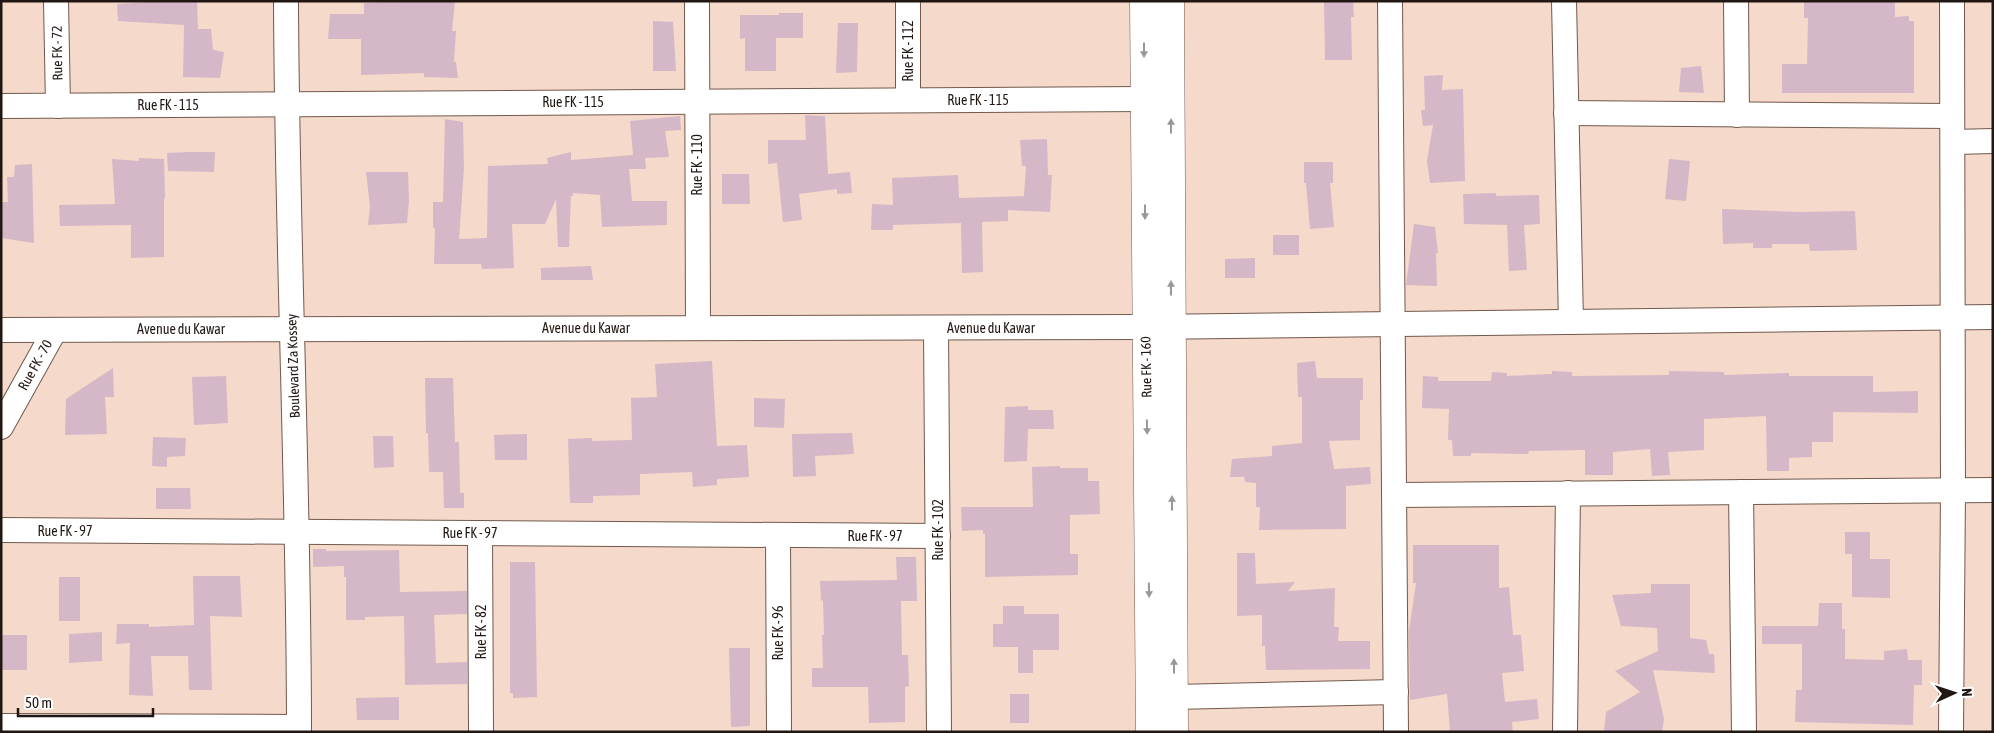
<svg xmlns="http://www.w3.org/2000/svg" width="1994" height="733" font-family="'Asap Condensed',sans-serif">
<style>
.building{fill:#d4b8c7}
.lines{fill:none;stroke-linecap:round;stroke-linejoin:round}
.minor-casing{stroke:#71594c;stroke-width:26}
.major-casing{stroke:#71594c;stroke-width:29}
.minor{stroke:#fff;stroke-width:24}
.major{stroke:#fff;stroke-width:28}
.oneway{fill:#9b9794}
.labels{text-anchor:middle;stroke-width:5;stroke-linejoin:round;paint-order:stroke}
.street-label{font-size:14px;fill:#211712;stroke:#fff}
</style>
<rect width="100%" height="100%" fill="#f5d9ca"/>
<g class="building">
<polygon points="170,1 197,1 198,29 211,29 213,50 224,52 220,78 183,77 184,25 118,21 117,4"/>
<polygon points="455,1 452,31 456,31 454,62 456,62 458,78 424,77 424,73 361,75 361,39 328,39 330,14 364,14 364,3"/>
<polygon points="1324,1 1353,1 1354,17 1351,17 1352,60 1325,60"/>
<polygon points="1804,1 1895,1 1895,17 1909,16 1909,21 1914,21 1914,93 1782,93 1782,64 1807,64 1808,18 1804,18"/>
<polygon points="779,13 803,13 803,38 776,38 776,71 745,71 745,38 740,39 740,15 779,15"/>
<polygon points="653,21 673,22 676,71 653,71"/>
<polygon points="838,23 858,23 857,72 836,73"/>
<polygon points="1701,66 1704,93 1679,92 1681,68"/>
<polygon points="1443,75 1442,90 1463,89 1465,181 1430,183 1427,161 1433,125 1423,126 1421,110 1425,110 1424,76"/>
<polygon points="805,115 825,116 828,174 850,172 852,193 837,194 837,189 799,194 802,220 783,222 777,163 768,164 768,140 806,140"/>
<polygon points="680,116 681,130 665,131 669,157 645,158 646,169 629,169 632,201 667,201 667,225 602,227 600,195 573,193 573,196 571,196 569,247 558,247 556,199 545,224 512,224 514,268 482,269 481,264 434,264 435,228 433,228 433,202 443,202 445,119 463,122 464,168 459,239 487,238 488,166 548,164 547,158 571,152 571,160 633,155 630,121"/>
<polygon points="1047,139 1048,175 1052,175 1050,212 1008,210 1008,221 982,222 983,272 962,273 961,223 893,225 893,230 871,230 872,204 893,205 892,178 958,175 959,198 1024,196 1026,166 1022,166 1020,140"/>
<polygon points="189,152 215,152 214,172 168,171 167,153"/>
<polygon points="139,158 164,159 165,198 164,198 164,257 131,258 131,225 60,226 59,205 115,204 112,159 139,161"/>
<polygon points="1669,159 1690,161 1686,201 1665,199"/>
<polygon points="1304,162 1333,162 1333,183 1330,183 1334,227 1310,229 1306,183 1304,183"/>
<polygon points="32,164 34,243 1,238 1,202 8,202 7,177 14,177 15,165"/>
<polygon points="366,172 408,172 409,201 407,223 368,225 370,207"/>
<polygon points="722,174 749,174 750,204 722,204"/>
<polygon points="1496,193 1496,196 1539,195 1540,224 1524,225 1527,270 1509,271 1507,225 1464,224 1463,194"/>
<polygon points="1722,209 1799,212 1855,211 1857,250 1810,251 1809,244 1772,244 1772,248 1753,248 1753,243 1723,244"/>
<polygon points="1414,224 1435,227 1438,253 1436,253 1437,286 1406,285"/>
<rect x="1273" y="235" width="26" height="20"/>
<polygon points="1255,258 1255,278 1225,278 1225,259"/>
<polygon points="591,266 593,280 541,280 541,268"/>
<polygon points="712,361 717,446 747,445 749,477 717,479 717,485 693,487 692,472 640,474 640,495 593,496 593,503 570,503 568,439 592,438 592,441 632,440 631,398 657,397 655,364"/>
<polygon points="1315,361 1317,378 1363,378 1363,400 1360,400 1360,440 1329,441 1334,469 1370,467 1371,484 1346,486 1346,529 1259,530 1260,507 1256,507 1256,483 1245,482 1244,477 1230,477 1232,459 1272,456 1272,446 1302,443 1302,397 1298,397 1297,363"/>
<polygon points="113,368 114,397 105,397 107,434 65,435 66,399"/>
<polygon points="1552,371 1572,372 1572,376 1669,375 1669,371 1724,372 1724,375 1789,373 1789,376 1873,376 1873,392 1918,391 1918,413 1833,412 1833,442 1812,442 1812,457 1789,458 1789,471 1767,471 1766,416 1704,419 1704,450 1668,452 1670,475 1652,476 1650,449 1613,452 1613,475 1585,475 1585,450 1529,451 1528,454 1471,453 1471,456 1453,456 1452,440 1448,440 1449,409 1422,408 1423,376 1438,377 1438,381 1491,381 1492,372 1507,373 1507,376 1552,374"/>
<polygon points="226,376 228,423 194,425 192,377"/>
<polygon points="425,378 453,378 455,442 459,442 460,493 464,493 464,508 444,508 443,472 429,472 428,433 426,433"/>
<polygon points="754,398 785,399 784,428 754,427"/>
<polygon points="1028,406 1028,410 1053,410 1054,429 1028,429 1027,461 1004,462 1005,407"/>
<polygon points="852,433 854,454 815,456 816,476 793,477 792,434"/>
<polygon points="527,434 527,460 495,460 494,435"/>
<polygon points="373,436 393,436 394,467 374,468"/>
<polygon points="153,437 186,438 185,456 167,457 167,467 152,466"/>
<polygon points="1060,466 1060,468 1088,468 1088,481 1099,481 1100,514 1070,515 1070,554 1078,554 1078,575 985,577 985,534 983,534 983,530 962,531 961,507 1033,507 1032,467"/>
<polygon points="156,488 190,488 191,509 156,509"/>
<polygon points="1845,532 1870,532 1870,559 1890,559 1890,598 1852,597 1852,554 1845,554"/>
<polygon points="1413,545 1499,545 1499,588 1509,587 1513,635 1521,635 1524,671 1502,673 1505,702 1537,699 1539,719 1512,722 1513,732 1450,732 1447,694 1410,700 1409,631 1416,583 1413,583"/>
<polygon points="313,549 326,549 326,551 399,550 400,592 467,591 467,614 434,615 436,663 467,662 467,684 405,685 404,616 365,617 365,620 346,620 346,577 344,577 344,566 313,567"/>
<polygon points="1237,553 1255,553 1256,584 1295,582 1288,591 1335,588 1334,627 1339,627 1338,641 1370,641 1370,669 1266,670 1265,646 1262,646 1262,615 1237,616"/>
<polygon points="896,557 916,557 917,601 901,601 902,655 908,655 909,686 905,687 905,722 869,723 868,687 812,687 812,668 823,668 822,635 824,635 823,600 821,601 820,581 897,580"/>
<polygon points="510,562 535,562 537,697 513,698 513,693 510,693"/>
<polygon points="193,576 240,576 242,617 210,616 212,690 189,690 188,656 151,656 153,696 129,695 130,643 116,644 117,624 149,624 149,627 194,625"/>
<rect x="59" y="577" width="21" height="44"/>
<polygon points="1651,584 1690,584 1690,638 1706,640 1709,654 1714,654 1715,673 1653,670 1664,719 1662,732 1604,732 1606,712 1640,692 1615,671 1658,651 1657,628 1621,626 1612,595 1651,593"/>
<polygon points="1819,603 1842,603 1842,629 1845,629 1845,659 1884,660 1884,651 1907,649 1908,660 1922,660 1922,685 1914,685 1913,725 1795,722 1796,690 1802,690 1802,644 1762,644 1762,626 1818,626"/>
<polygon points="1003,606 1024,606 1024,614 1059,614 1059,650 1033,650 1033,673 1018,673 1018,647 993,647 993,624 1003,624"/>
<polygon points="102,632 102,661 69,663 69,634"/>
<rect x="1" y="635" width="26" height="35"/>
<polygon points="729,648 750,648 750,726 731,727"/>
<rect x="1010" y="694" width="19" height="29"/>
<polygon points="399,697 399,720 357,720 356,698"/>
</g>
<g class="lines">
<g class="minor-casing">
<g id="minor">
<polyline points="56,1 58,106"/>
<path d="M 286,1 C 287,245 299,488 299,732"/>
<polyline points="697,1 698,328"/>
<polyline points="908,1 908,100"/>
<polyline points="1390,1 1396,732"/>
<polyline points="1564,1 1571,322"/>
<polyline points="1736,1 1737,115"/>
<polyline points="1,106 1145,99"/>
<polyline points="1566,113 1952,116"/>
<polyline points="1953,142 1993,141"/>
<polyline points="936,328 939,732"/>
<polyline points="1,330 1146,327 1993,317"/>
<polyline points="1,427 55,330"/>
<polyline points="1741,492 1744,732"/>
<polyline points="1394,495 1993,490"/>
<polyline points="1,530 938,536"/>
<polyline points="480,533 481,732"/>
<polyline points="778,535 779,732"/>
<polyline points="1174,697 1396,692"/>
<polyline points="1,726 299,727"/>
<polyline points="1565,732 1568,493"/>
<polyline points="1951,732 1953,491 1952,1"/>
</g>
</g>
<g class="major-casing">
<g id="major">
<polyline points="1144,1 1150,732"/>
<polyline points="1170,1 1174,732"/>
</g>
</g>
<use href="#minor" class="minor"/>
<use href="#major" class="major"/>
</g>
<defs><path id="oneway-solid" d="M-6-.8H1V-3.2L6.5 0L1 3.2V.8H-6Z" transform="scale(1.25)"/></defs>
<g class="oneway">
<use href="#oneway-solid" transform="translate(1144 50) rotate(90)"/>
<use href="#oneway-solid" transform="translate(1171 126) rotate(-90)"/>
<use href="#oneway-solid" transform="translate(1145 212) rotate(90)"/>
<use href="#oneway-solid" transform="translate(1171 288) rotate(-90)"/>
<use href="#oneway-solid" transform="translate(1147 427) rotate(89)"/>
<use href="#oneway-solid" transform="translate(1172 503) rotate(-90)"/>
<use href="#oneway-solid" transform="translate(1149 590) rotate(89)"/>
<use href="#oneway-solid" transform="translate(1174 666) rotate(-90)"/>
</g>
<g class="labels">
<g class="street-label">
<text transform="translate(908 51) rotate(-90)" y="5">Rue FK - 112</text>
<text transform="translate(57 53) rotate(-91)" y="5">Rue FK - 72</text>
<text x="978" y="105">Rue FK - 115</text>
<text x="573" y="107">Rue FK - 115</text>
<text x="168" y="110">Rue FK - 115</text>
<text transform="translate(697 165) rotate(-90)" y="5">Rue FK - 110</text>
<text x="586" y="333">Avenue du Kawar</text>
<text x="991" y="333">Avenue du Kawar</text>
<text x="181" y="334">Avenue du Kawar</text>
<text transform="translate(35 365) rotate(-61)" y="5">Rue FK - 70</text>
<text transform="translate(293 366) rotate(-92)" y="5">Boulevard Za Kossey</text>
<text transform="translate(1146 367) rotate(-91)" y="5">Rue FK - 160</text>
<text transform="translate(938 530) rotate(-90)" y="5">Rue FK - 102</text>
<text x="65" y="536">Rue FK - 97</text>
<text x="470" y="538">Rue FK - 97</text>
<text x="875" y="541">Rue FK - 97</text>
<text transform="translate(481 632) rotate(-90)" y="5">Rue FK - 82</text>
<text transform="translate(778 633) rotate(-90)" y="5">Rue FK - 96</text>
</g>
</g>
<rect width="1994" height="733" fill="none" stroke="#211712" stroke-width="5"/>
<g transform="translate(1954 693) rotate(87)" stroke="#ffffff" stroke-width="4" paint-order="stroke">
<path d="M0-4L9 19L0 12L-9 19Z" fill="#211712"/>
<text y="-8" font-size="14" font-weight="bold" text-anchor="middle" fill="#211712">N</text>
</g>
<path d="M18 708v8h135v-8" fill="none" stroke="#211712" stroke-width="2.5"/>
<text x="25" y="708" font-size="15" fill="#211712" stroke="#ffffff" stroke-width="4" paint-order="stroke">50 m</text>
</svg>
